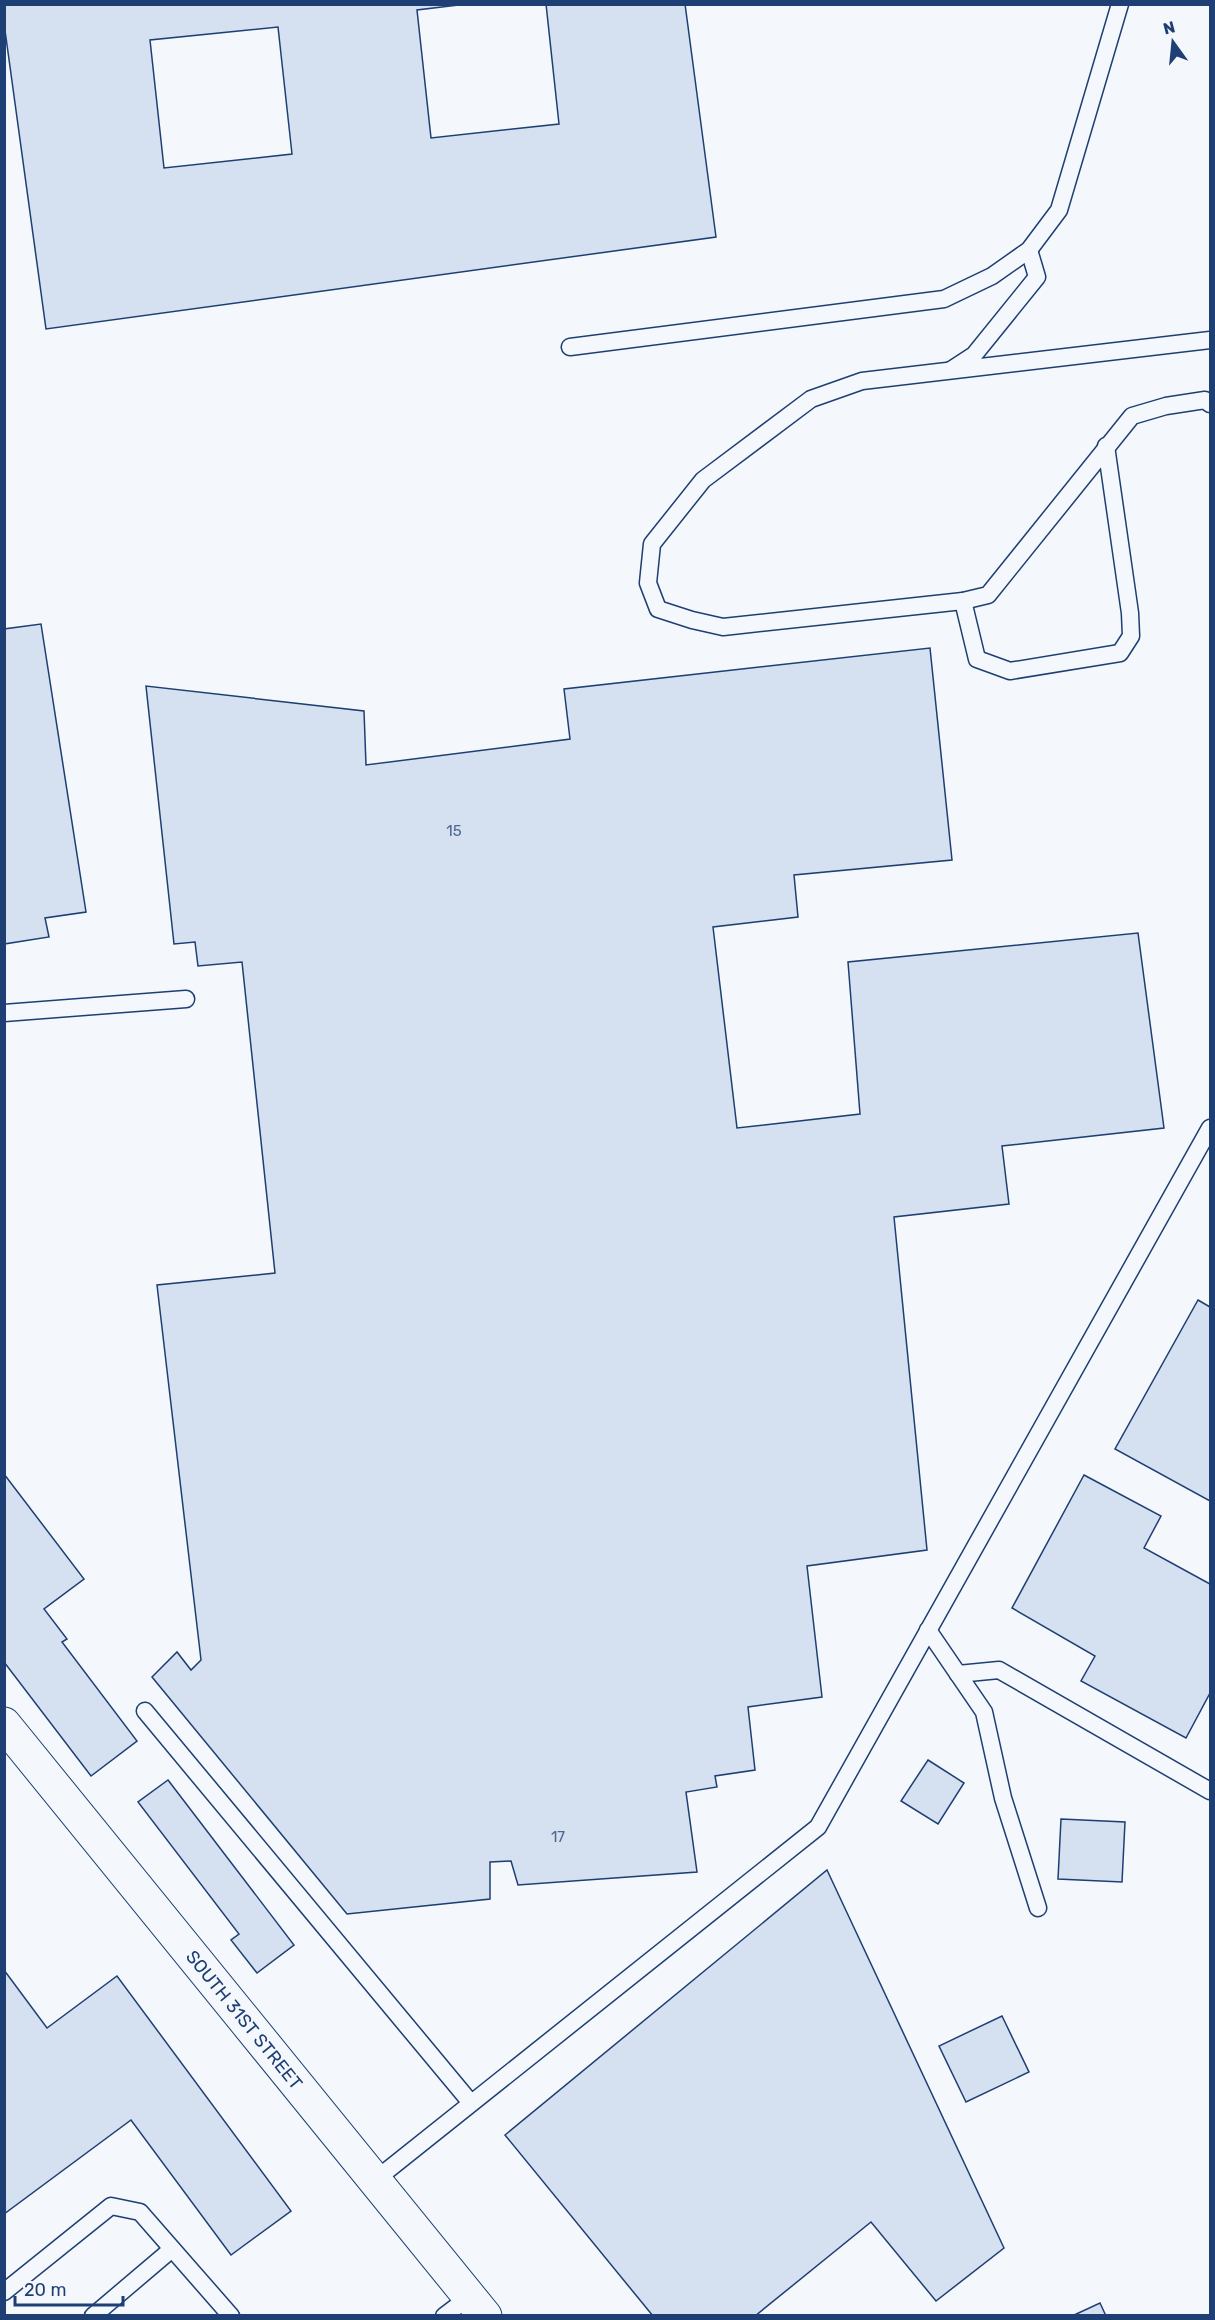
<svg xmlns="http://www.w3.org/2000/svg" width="1215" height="2320" font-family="Rubik,sans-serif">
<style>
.building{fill:#d5e0f0;stroke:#1d3f73;stroke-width:1.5;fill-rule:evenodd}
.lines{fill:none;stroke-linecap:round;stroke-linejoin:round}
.service-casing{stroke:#1d3f73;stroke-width:19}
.minor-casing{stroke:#1d3f73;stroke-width:35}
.service{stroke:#f4f7fb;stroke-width:16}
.minor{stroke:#f4f7fb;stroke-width:33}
.labels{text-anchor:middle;stroke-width:4.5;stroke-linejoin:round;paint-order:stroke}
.number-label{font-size:15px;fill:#4b6792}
.street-label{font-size:18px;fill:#1d3f73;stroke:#f4f7fb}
</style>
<rect width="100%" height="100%" fill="#f4f7fb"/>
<g class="building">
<path d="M 4,4 L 467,4 L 417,10 L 431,138 L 559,124 L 546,4 L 685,4 L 716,237 L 46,329 L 4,23 ZM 278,27 L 292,154 L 164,168 L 150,40 Z"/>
<polygon points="41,624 86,912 45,918 49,937 4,944 4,629"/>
<polygon points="930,648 952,860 794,875 798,917 713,927 737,1128 860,1114 848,962 1138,933 1164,1128 1002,1146 1009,1204 894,1217 927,1550 807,1566 822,1697 748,1707 755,1770 715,1776 717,1787 686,1792 697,1872 518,1885 511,1861 490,1862 490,1899 347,1914 152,1677 177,1652 191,1670 201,1660 157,1285 275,1273 242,962 198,966 195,942 174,944 146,686 364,711 366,765 570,739 564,689"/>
<polygon points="1198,1300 1210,1307 1210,1501 1115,1449"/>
<polygon points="4,1474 84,1579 44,1609 67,1639 62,1642 137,1741 91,1776 4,1662"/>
<polygon points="1084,1475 1161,1516 1144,1548 1210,1584 1210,1693 1186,1738 1081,1681 1095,1656 1012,1608"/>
<polygon points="928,1760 964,1783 938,1824 901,1801"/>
<polygon points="168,1780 294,1945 257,1973 231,1940 239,1934 138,1802"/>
<polygon points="1061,1819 1125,1822 1122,1882 1058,1879"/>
<polygon points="827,1870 1004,2248 936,2301 871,2222 755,2316 653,2316 505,2135"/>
<polygon points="4,1970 47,2028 117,1976 291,2211 231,2255 131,2120 4,2214"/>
<polygon points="1002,2016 1029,2072 966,2102 939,2046"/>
<polygon points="1100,2303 1106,2316 1072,2316"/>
</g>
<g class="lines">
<g class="service-casing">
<g id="service">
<polyline points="1210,340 862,381 811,399 703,480 652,544 648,583 658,609 692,620 723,627 963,601 988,595 1132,416 1166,406 1205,400 1210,404"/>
<polyline points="570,347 944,299 992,276 1029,250 1059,210 1120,4"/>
<polyline points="951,370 974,355 1037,277 1029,250"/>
<polyline points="963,601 977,659 1010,671 1120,653 1131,636 1130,613 1106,446"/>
<polyline points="4,1013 186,999"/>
<polyline points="928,1630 984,1712 1003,1798 1038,1908"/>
<polyline points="958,1674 999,1670 1210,1791"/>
<polyline points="145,1711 471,2103"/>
<polyline points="374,2181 818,1827 1210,1128"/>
<polyline points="4,2292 111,2206 140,2212 231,2316"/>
<polyline points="93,2316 172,2249"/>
<polyline points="444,2316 469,2297"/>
</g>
</g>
<g class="minor-casing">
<polyline id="minor" points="4,1724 485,2316"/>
</g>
<use href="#service" class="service"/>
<use href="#minor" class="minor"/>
</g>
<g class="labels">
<g class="number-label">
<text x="454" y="836">15</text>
<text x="558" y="1842">17</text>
</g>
<g class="street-label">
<text transform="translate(244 2020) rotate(51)" y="6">SOUTH 31ST STREET</text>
</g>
</g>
<rect width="1215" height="2320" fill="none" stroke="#1d3f73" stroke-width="12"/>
<g transform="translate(1173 42) rotate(345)" stroke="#f4f7fb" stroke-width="4.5" paint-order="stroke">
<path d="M0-4.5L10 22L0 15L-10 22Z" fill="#1d3f73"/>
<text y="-9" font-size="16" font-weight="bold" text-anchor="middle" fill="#1d3f73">N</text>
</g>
<path d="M15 2296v9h108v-9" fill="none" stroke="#1d3f73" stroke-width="3"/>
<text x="24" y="2296" font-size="18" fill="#1d3f73" stroke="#f4f7fb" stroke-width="4.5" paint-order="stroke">20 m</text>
</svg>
